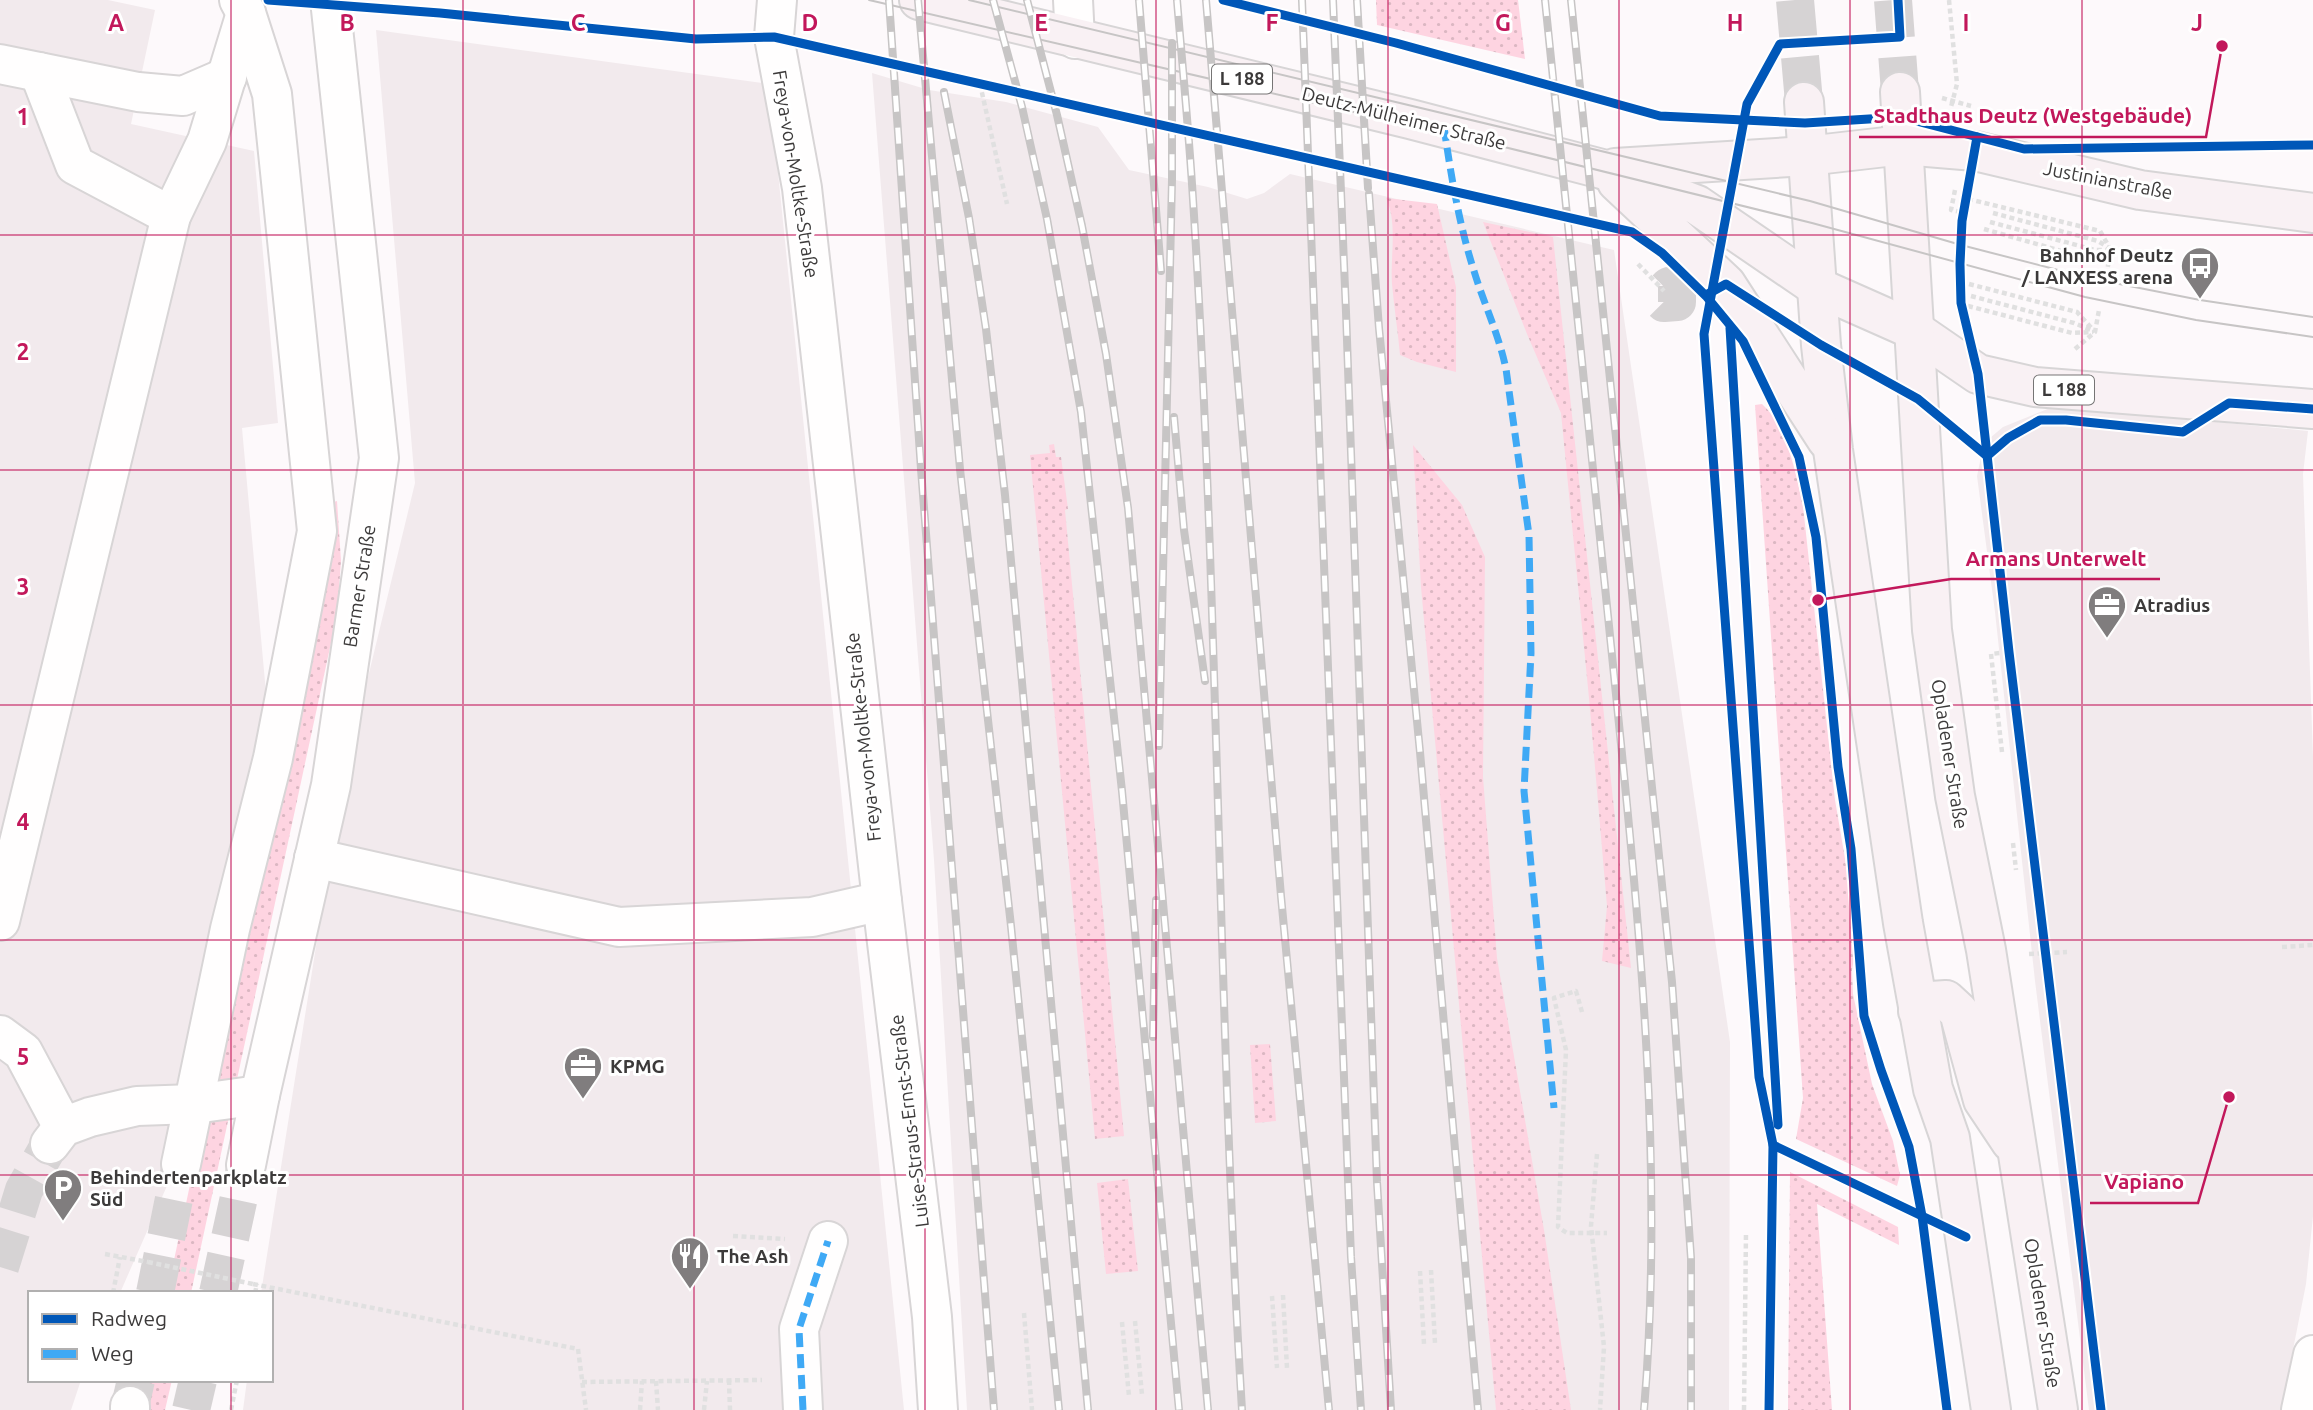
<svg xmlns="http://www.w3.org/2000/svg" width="2313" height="1410" font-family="Ubuntu,sans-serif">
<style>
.built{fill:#f2eaed}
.grass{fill:url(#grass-dots)}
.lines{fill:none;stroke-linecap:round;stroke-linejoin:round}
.minor-tunnel{stroke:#d6d3d4;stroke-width:38;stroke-dasharray:38 19;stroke-linecap:butt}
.major-tunnel{stroke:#d6d3d4;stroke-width:38;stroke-dasharray:38 19;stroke-linecap:butt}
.minor-casing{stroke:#d8d5d6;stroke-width:42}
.major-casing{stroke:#d7d5d6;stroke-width:42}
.path{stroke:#e0e0e0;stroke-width:4.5;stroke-dasharray:5 3.5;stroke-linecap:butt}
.minor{stroke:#fffefe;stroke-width:38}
.major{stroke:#f9f1f4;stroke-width:38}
.tram{stroke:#c7c5c5;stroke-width:2}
.rail-casing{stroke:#c7c5c5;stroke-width:8}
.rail{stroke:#fff;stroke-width:5;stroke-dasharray:16;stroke-linecap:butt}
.path-bridge{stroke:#e0e0e0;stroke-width:4.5;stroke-dasharray:5 3.5;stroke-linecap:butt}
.quiet{stroke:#3fa9f5;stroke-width:7;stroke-dasharray:14 7;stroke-linecap:butt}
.cycleway-casing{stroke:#fff;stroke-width:13}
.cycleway{stroke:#0057b8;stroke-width:9}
.grid{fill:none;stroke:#c2185b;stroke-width:2;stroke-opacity:0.55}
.labels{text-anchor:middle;stroke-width:6;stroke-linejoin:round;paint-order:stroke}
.shield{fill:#fff;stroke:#767575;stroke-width:2}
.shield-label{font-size:18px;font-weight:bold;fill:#3c3a3a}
.street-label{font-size:19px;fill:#3c3a3a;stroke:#fff}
.poi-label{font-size:19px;font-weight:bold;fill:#3c3a3a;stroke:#fff;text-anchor:start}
.grid-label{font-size:23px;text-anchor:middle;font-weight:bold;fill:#c2185b;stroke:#fff;stroke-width:6;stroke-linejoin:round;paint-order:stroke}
.leader{fill:none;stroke:#c2185b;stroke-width:2.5}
.callout-dot{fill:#c2185b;stroke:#fff;stroke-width:2.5}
.callout-label{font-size:21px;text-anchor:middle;font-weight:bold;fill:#c2185b;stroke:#fff;stroke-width:6;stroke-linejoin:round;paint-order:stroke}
</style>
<defs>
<pattern id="grass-dots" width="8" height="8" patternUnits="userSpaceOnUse" patternTransform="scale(1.75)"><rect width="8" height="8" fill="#fed4e1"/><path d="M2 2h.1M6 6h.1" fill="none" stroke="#dbb7c2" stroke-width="1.8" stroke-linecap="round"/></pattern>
</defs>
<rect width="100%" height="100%" fill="#fdf9fb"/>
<g class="built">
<polygon points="0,0 108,0 155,10 131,124 254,151 278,423 242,428 267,704 177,1163 120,1293 30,1293 30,1380 81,1380 71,1410 0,1410"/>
<polygon points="376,30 769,84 904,1410 243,1410 247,1380 271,1380 271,1293 261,1293 341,789 415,483"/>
<polygon points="872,73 929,90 1006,102 1098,127 1129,170 1208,187 1247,199 1264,193 1290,174 1614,250 1730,1042 1729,1410 967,1410 934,860"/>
<polygon points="2055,406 2308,431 2303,474 2313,757 2313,1216 2306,1284 2281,1410 2089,1410 2035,981 1995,612 1977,476 1984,443 2003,427"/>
</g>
<g class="grass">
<polygon points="1376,0 1518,0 1525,59 1377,25"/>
<path d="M 1386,198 L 1437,204 L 1456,287 L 1456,372 L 1417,362 L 1400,355 C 1398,331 1394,308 1392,284 C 1390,256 1398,224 1386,198 Z"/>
<polygon points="1483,222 1553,237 1631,968 1602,961 1607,906 1589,698 1561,413 1527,334"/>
<path d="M 1762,404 C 1787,426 1796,474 1803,506 L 1835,800 L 1858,935 L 1852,970 L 1853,994 L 1872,1084 L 1893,1141 L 1900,1175 L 1897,1186 L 1796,1139 L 1803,1098 L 1755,405 Z"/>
<polygon points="1054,444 1056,457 1061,457 1068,509 1065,510 1124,1136 1095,1139 1030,455 1050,453 1049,445"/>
<polygon points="1413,445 1462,505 1485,557 1483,777 1497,958 1544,1230 1571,1410 1496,1410 1421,587"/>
<polygon points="337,501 341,561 337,615 191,1293 167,1293 253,888 330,503"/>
<polygon points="1270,1044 1276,1121 1255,1123 1250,1045"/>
<polygon points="1790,1172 1898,1227 1899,1245 1817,1204 1832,1410 1788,1410"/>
<polygon points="1128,1179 1138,1271 1106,1274 1097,1183"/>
<polygon points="148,1380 172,1380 165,1410 142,1410"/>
</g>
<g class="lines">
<g class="minor-tunnel">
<polygon points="1669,286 1677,286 1677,302 1664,303 1658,297"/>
<polyline points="0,1267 24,1190 50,1144"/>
<polyline points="155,1293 181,1164"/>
<polyline points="218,1293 246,1165"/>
<polyline points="130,1406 136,1380"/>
<polyline points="191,1410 198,1380"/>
</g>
<g class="major-tunnel">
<polyline points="1795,0 1804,102"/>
<polyline points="1893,0 1900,92"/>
</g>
<g class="minor-casing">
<g id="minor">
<polyline points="777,0 774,37 802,188 882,901 923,1241 932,1317 938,1410"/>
<polyline points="1073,0 1075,39"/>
<polyline points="0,64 138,92 183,96 227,77"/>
<polyline points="39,72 75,165 171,216"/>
<polyline points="314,858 619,927 812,917 882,901"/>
<polyline points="0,921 171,216 207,141 246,13"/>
<polyline points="0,1035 23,1052 63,1127"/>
<polyline points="50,1144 63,1127 90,1117 137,1106 194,1104 260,1095"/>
<polyline points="181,1164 230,929 273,758 317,531 272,94 246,13 239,0"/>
<polyline points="246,1165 260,1095 331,785 379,458 330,0"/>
<polyline points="130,1410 130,1406"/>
<polyline points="803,1410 799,1329 828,1241"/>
<polyline points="2301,1410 2313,1355"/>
</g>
</g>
<g class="major-casing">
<g id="major">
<polyline points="919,0 1410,119 1602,169 1697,205 1817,287 1914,330 1978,374 2035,387 2313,409"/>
<polyline points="1900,92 1932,630 1955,796 1986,950 2058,1410"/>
<polyline points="1804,102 1821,345 1833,450 1903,923 1933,1089 1950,1138 1991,1410"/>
<polyline points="1615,168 1807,156 1903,145 1975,151 2140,190 2313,213"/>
<polyline points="1617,182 1726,284 1827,440"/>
<polyline points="1918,1011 1931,1001 1946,1000 1959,1012 1983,1100 2011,1142"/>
</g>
</g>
<g class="path">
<polyline points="1949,0 1957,84 1951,107"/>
<polyline points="980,84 1007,204"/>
<polyline points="1942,98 1971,106"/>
<polyline points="1955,190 1951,210 1965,213"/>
<polyline points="1968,199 2100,231 2111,250 2107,271"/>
<polyline points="1993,213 2098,241 2109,248"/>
<polyline points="1990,222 2095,250 2108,250"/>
<polyline points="1984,229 2093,260 2111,250"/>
<polyline points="1638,264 1664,291"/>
<polyline points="1969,284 2077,312 2095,332"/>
<polyline points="1971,296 2074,323 2091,330"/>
<polyline points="1968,306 2072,333 2093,332"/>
<polyline points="2075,349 2095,332 2099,310"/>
<polyline points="2002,752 1991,654 2009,652"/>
<polyline points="2013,843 2016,870"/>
<polyline points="2282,947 2313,945"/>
<polyline points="2029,954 2067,952"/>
<polyline points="1582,1012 1576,991 1554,998 1566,1050 1558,1227 1567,1233 1607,1233"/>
<polyline points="1597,1154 1591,1226 1604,1347 1600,1410"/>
<polyline points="733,1236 785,1239"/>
<polyline points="105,1254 148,1262"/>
<polyline points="1431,1270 1435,1343"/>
<polyline points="1420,1271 1424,1344"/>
<polyline points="253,1284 578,1349 586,1410"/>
<polyline points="113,1293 120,1257"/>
<polyline points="255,1293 257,1284"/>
<polyline points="1283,1295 1287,1368"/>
<polyline points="1272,1296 1277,1368"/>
<polyline points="1024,1313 1032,1410"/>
<polyline points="1135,1321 1142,1395"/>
<polyline points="1122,1322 1129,1396"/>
<polyline points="729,1380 730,1410"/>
<polyline points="656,1381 658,1410"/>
<polyline points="582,1382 762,1380"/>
<polyline points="231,1410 237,1380"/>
<polyline points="640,1410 642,1381"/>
<polyline points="704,1410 707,1381"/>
<polyline points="1744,1410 1746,1232"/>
</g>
<use href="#minor" class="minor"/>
<use href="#major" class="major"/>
<g class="tram">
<polyline points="869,0 1492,144 1812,223 2085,297 2196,320 2313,337"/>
<polyline points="969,0 1810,201 1961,245 2089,278 2200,300 2313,317"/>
</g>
<g class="rail-casing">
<g id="rail">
<polyline points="889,0 921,469 994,1410"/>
<polyline points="918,0 960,469 1011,926 1059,1410"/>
<polyline points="993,0 1022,107 1047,219 1081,412 1122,791 1179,1410"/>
<polyline points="1027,0 1057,115 1082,226 1106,354 1128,508 1208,1410"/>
<polyline points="1139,0 1161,271"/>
<path d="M 1177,0 C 1182,61 1188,123 1192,184 C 1219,592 1217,1002 1242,1410"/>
<polyline points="1206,0 1281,896 1329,1410"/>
<polyline points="1302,0 1351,1257 1361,1410"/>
<polyline points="1333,0 1346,312 1377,1182 1391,1410"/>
<polyline points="1357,0 1368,188"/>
<path d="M 1545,0 C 1568,222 1590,443 1613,665 C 1638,912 1665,1161 1644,1410"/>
<polyline points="1571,0 1672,982 1691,1258 1691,1410"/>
<polyline points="944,92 969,218 986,329 1005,495 1088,1410"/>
<polyline points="1369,194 1379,328 1420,752 1478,1410"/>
<polyline points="1174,417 1184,530 1205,681"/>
<polyline points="1159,746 1172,180 1172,43"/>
<polyline points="1153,1037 1156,900"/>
</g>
</g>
<use href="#rail" class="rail"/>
<polyline class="path-bridge" points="148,1262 253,1284"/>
<g class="quiet">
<path d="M 1444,127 C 1451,176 1459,224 1474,271 C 1484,304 1499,335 1506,369 L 1529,535 L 1531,653 L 1524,791 L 1554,1108"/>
<polyline points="803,1410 799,1329 828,1241"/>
</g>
<g class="cycleway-casing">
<g id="cycleway">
<polyline points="268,0 440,13 696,39 774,37 1632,232 1662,253 1706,296 1743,341 1799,457 1816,537 1838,767 1851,849 1864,1016 1881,1070 1909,1147 1922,1216 1947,1410"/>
<polyline points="1223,0 1396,43 1660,116 1805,123 1901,117 2024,149 2313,145"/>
<polyline points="1977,137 1962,221 1960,264 1961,303 1978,374 2009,652 2101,1410"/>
<polyline points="1706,295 1726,284 1821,345 1918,399 1987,456"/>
<polyline points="1730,328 1778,1125"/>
<polyline points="1987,456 2008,438 2040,420 2066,420 2183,432 2229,403 2313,409"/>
<polyline points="1773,1145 1966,1237"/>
<polyline points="1769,1410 1773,1145 1759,1077 1704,334 1747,104 1780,44 1900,37 1898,0"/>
</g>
</g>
<use href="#cycleway" class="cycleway"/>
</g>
<path class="grid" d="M 231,0 L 231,1293M 463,0 L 463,1410M 694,0 L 694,1410M 925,0 L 925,1410M 1156,0 L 1156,1410M 1388,0 L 1388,1410M 1619,0 L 1619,1410M 1850,0 L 1850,1410M 2082,0 L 2082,1410M 0,235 L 2313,235M 0,470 L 2313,470M 0,705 L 2313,705M 0,940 L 2313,940M 0,1175 L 2313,1175M 231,1380 L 231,1410"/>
<defs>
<g id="bus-pin" transform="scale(2.0125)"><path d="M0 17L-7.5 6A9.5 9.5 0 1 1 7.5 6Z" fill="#807d7e" stroke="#fff"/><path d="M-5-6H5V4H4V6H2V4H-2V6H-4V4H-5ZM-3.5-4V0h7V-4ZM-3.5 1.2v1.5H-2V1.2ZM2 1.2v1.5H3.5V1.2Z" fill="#fff"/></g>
<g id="office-pin" transform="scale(2.0125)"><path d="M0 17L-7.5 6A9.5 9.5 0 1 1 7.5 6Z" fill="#807d7e" stroke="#fff"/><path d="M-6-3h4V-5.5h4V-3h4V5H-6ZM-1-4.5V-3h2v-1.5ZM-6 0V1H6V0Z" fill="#fff"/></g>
<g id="parking-pin" transform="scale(2.0125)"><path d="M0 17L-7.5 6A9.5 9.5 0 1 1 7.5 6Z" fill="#807d7e" stroke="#fff"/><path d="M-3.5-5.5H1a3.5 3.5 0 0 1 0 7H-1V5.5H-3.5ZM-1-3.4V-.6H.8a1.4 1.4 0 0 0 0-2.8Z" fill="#fff"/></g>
<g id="restaurant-pin" transform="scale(2.0125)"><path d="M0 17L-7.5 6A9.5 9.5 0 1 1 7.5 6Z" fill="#807d7e" stroke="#fff"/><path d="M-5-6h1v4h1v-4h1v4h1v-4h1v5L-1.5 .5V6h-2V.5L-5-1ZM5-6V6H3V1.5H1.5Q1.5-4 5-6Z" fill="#fff"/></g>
</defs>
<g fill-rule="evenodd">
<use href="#bus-pin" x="2200" y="266"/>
<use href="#office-pin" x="2107" y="605"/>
<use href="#office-pin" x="583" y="1066"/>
<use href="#parking-pin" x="63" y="1188"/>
<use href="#restaurant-pin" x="690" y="1256"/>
</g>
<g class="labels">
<g class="shield">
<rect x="1212" y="64.5" width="60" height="29" rx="5"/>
<rect x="2034" y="375.5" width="60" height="29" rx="5"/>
</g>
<g class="shield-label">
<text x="1242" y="85">L 188</text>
<text x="2064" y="396">L 188</text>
</g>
<g class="street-label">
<text transform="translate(1404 118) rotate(14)" y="7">Deutz-Mülheimer Straße</text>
<text transform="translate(796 174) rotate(81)" y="7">Freya-von-Moltke-Straße</text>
<text transform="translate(2108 180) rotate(11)" y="7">Justinianstraße</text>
<text transform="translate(359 586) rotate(-81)" y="7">Barmer Straße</text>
<text transform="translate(863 737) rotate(-96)" y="7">Freya-von-Moltke-Straße</text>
<text transform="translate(1950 754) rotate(81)" y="7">Opladener Straße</text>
<text transform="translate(909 1121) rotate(-97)" y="7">Luise-Straus-Ernst-Straße</text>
<text transform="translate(2043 1313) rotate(81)" y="7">Opladener Straße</text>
</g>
<g class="poi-label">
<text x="2173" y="262" text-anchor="end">Bahnhof Deutz<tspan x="2173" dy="22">/ LANXESS arena</tspan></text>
<text x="2134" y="612">Atradius</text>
<text x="610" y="1073">KPMG</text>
<text x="90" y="1184">Behindertenparkplatz<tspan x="90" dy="22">Süd</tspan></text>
<text x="717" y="1263">The Ash</text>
</g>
</g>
<g class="grid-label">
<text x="116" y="31">A</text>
<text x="347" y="31">B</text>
<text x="578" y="31">C</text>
<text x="810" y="31">D</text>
<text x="1041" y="31">E</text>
<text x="1272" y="31">F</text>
<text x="1503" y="31">G</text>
<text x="1735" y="31">H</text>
<text x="1966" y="31">I</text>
<text x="2197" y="31">J</text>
<text x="23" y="125">1</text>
<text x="23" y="360">2</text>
<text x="23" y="595">3</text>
<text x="23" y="830">4</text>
<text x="23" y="1065">5</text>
</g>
<path class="leader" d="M2222 46L2206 137H1859M1818 600L1951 579H2160M2229 1097L2198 1203H2090"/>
<g class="callout-dot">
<circle cx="2222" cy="46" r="7"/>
<circle cx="1818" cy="600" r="7"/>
<circle cx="2229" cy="1097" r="7"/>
</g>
<g class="callout-label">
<text x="2033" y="123">Stadthaus Deutz (Westgebäude)</text>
<text x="2056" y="566">Armans Unterwelt</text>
<text x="2144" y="1189">Vapiano</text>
</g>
<rect x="28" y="1291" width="245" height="91" fill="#ffffff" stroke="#b1b0b0" stroke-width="2"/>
<rect x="42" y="1314" width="35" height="10" fill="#0057b8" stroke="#b1b0b0" stroke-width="2"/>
<text x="91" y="1326" font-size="21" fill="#3c3a3a">Radweg</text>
<rect x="42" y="1349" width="35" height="10" fill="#3fa9f5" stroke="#b1b0b0" stroke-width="2"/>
<text x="91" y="1361" font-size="21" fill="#3c3a3a">Weg</text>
</svg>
